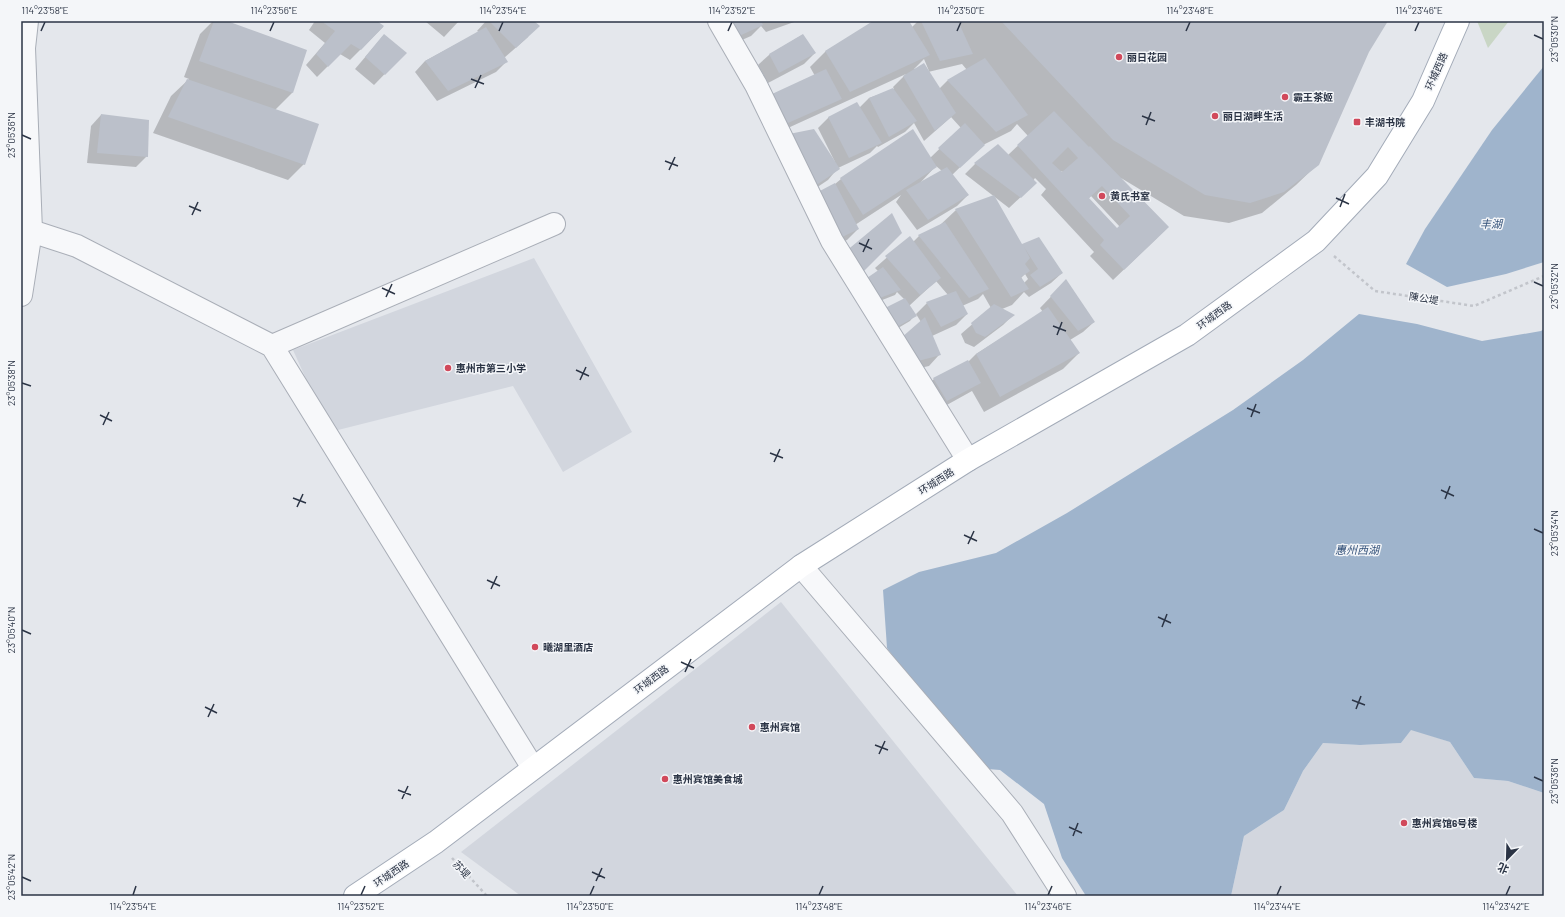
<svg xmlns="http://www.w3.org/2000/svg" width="1565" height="917" font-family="Barlow,'Noto Sans SC',sans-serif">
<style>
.built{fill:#d2d6de}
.green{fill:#c9d6c5}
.water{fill:#9fb4cc}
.shadow{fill:#0003;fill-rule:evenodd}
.building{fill:#bbc0ca;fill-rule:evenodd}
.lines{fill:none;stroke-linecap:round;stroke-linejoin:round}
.minor-casing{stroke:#a9aeb7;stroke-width:24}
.major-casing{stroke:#a3abb8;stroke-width:24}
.path{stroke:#c2c5cb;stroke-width:2.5;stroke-dasharray:3 3;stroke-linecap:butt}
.minor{stroke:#f7f8fa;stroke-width:22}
.major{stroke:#fff;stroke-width:22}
.ticks{fill:none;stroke:#2b3445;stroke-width:1.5}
.poi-dot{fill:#d1495b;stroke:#f4f6f9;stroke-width:1.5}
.labels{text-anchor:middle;stroke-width:3;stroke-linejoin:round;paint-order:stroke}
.poi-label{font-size:10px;font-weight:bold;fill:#2b3445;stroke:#f4f6f9;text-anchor:start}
.street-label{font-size:10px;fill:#2b3445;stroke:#f4f6f9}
.water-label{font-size:11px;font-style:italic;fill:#34527a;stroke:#f4f6f9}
.neatline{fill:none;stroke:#2b3445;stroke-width:1.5}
.ticks-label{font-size:10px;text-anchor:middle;fill:#2b3445}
</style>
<rect width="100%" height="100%" fill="#e4e7ec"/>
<g class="built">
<polygon points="534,258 632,432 563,472 513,386 330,432 293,350"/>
<polygon points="781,602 1018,896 521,896 461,852"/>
<polygon points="1411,729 1450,742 1474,778 1508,781 1544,793 1544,896 1231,896 1244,836 1284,810 1303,771 1323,743 1360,745 1401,743"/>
</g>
<polygon class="green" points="1477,21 1509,21 1488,48"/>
<g class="water">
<polygon points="1544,66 1544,262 1506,274 1447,287 1406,264 1425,229 1492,130"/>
<polygon points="1359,314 1417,324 1482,341 1541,331 1544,329 1544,793 1508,781 1474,778 1450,742 1411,730 1401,743 1360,745 1323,743 1303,771 1284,810 1244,836 1231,896 1086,896 1062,858 1044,804 1000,770 975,768 887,648 883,590 919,572 996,553 1067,513 1233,410 1303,360"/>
</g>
<g class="shadow">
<polygon points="213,21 224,21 306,51 292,93 275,110 304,164 288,180 153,133 171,96 189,79 184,77 200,34"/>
<polygon points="315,21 376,21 383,27 350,60 340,54 317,77 306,65 325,43 309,30"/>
<polygon points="425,21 459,21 444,37"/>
<polygon points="486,21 532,21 528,37 504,58 506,62 496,72 437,101 415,72 425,61 479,32 477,31"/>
<polygon points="711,21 797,21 766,32 761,26 751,36 726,47"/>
<path d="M 875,21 L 908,21 L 912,27 L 918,21 L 1387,21 L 1368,51 L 1318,164 L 1296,185 L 1262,213 L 1229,223 L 1184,216 L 1121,178 L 1157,238 L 1113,280 L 1090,256 L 1094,252 L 1041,195 L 1046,189 L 1035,178 L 1025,193 L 1009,208 L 965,174 L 975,164 L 1008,155 L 1028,136 L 1017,124 L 1011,131 L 983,145 L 952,175 L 968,195 L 957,206 L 917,230 L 896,202 L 901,195 L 855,225 L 858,229 L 847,240 L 829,248 L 835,184 L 841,179 L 930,158 L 961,128 L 951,117 L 924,141 L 914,123 L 905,132 L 878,147 L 877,146 L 870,153 L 838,168 L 828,180 L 804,196 L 835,162 L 818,128 L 829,117 L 859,108 L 869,98 L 894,89 L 893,87 L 906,74 L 777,133 L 762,105 L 815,76 L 810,67 L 826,51 ZM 924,59 L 929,71 L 914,69 ZM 962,64 L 967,70 L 947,81 L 939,89 L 928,72 ZM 936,166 L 942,171 L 920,183 ZM 1062,171 L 1063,173 L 1053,180 ZM 1091,196 L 1120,227 L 1117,230 L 1088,199 Z"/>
<polygon points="384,35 405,53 374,85 355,69"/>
<polygon points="802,35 815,53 804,64 768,83 758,65 769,55"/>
<polygon points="101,115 147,156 136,167 87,163 91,126"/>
<path d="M 956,210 L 1022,245 L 1062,273 L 1051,283 L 1029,297 L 1024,292 L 1012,305 L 1002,309 L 1013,315 L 1003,325 L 974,347 L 965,343 L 961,334 L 991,308 L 983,294 L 978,299 L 962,306 L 967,314 L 956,325 L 932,336 L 939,355 L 929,366 L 907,371 L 921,322 L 916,314 L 910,321 L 888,334 L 904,299 L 897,292 L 895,295 L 872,304 L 878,271 L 875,268 L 909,238 L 913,242 L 919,236 L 939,226 ZM 1025,274 L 1028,279 L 1024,283 L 1021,278 ZM 936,281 L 948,295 L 927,303 L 915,315 L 909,306 Z"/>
<polygon points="1066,281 1094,322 1083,332 1070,340 1079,353 1063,369 984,412 972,391 936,411 923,389 934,379 968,362 976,354 1043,312 1040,308"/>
</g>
<g class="building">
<polygon points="214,21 227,21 307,50 293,93 199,61"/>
<polygon points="321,21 377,21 384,26 361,50 351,44 328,67 316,54 335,31"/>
<polygon points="489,21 534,21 540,26 516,48"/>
<polygon points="728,21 761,21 763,25 737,37"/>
<polygon points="873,21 909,21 930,55 850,92 825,51"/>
<polygon points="921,21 958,21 973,54 940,61"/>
<polygon points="1001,21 1388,21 1369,52 1319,165 1284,192 1250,203 1205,195 1113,140"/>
<polygon points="486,27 508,62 448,91 425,61"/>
<polygon points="384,34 407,53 385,75 365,57"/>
<polygon points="803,34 816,53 779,73 769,54"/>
<polygon points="985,58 1028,115 996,132 947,80"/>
<polygon points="924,63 956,113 935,131 903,76"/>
<polygon points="826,69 842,99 788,123 772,94"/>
<polygon points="187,79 319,124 305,165 168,117"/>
<polygon points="893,88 917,121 889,137 869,98"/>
<polygon points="857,102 882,143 849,158 828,117"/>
<path d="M 1054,111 L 1089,147 L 1090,146 L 1169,227 L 1124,270 L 1100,245 L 1104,240 L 1017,145 ZM 1068,147 L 1078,158 L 1062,172 L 1052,163 ZM 1102,186 L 1130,216 L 1117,228 L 1089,198 Z"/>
<polygon points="101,114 149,120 148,157 97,153"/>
<polygon points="965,123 985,145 960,168 938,148"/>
<polygon points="814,129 840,169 815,186 789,134"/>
<polygon points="913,129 937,167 863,215 840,178"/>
<polygon points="998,144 1037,183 1021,198 974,163"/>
<polygon points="947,167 969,195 928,220 906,190"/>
<polygon points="835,183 859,229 840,238 816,193"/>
<polygon points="994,195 1022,244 1039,237 1063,273 1040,287 1030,275 1038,269 1024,247 1030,258 1025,264 1030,271 1021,277 1029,289 1011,297 955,209"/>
<polygon points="892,213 902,233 862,273 845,252"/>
<polygon points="945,222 989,289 969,298 918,235"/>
<polygon points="910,236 941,278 920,295 885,256"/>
<polygon points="883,267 901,290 877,299 864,280"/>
<polygon points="1066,279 1095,322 1078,331 1050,296"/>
<polygon points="956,291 968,314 941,327 926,302"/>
<polygon points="905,298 917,316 893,329 881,310"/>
<polygon points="994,304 1015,315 985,337 976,333 971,323"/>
<polygon points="1048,307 1080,353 1000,397 976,354"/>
<polygon points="925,317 941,355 918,361 901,338"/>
<polygon points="968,360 981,383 947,401 933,378"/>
</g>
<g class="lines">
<g class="minor-casing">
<g id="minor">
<polyline points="719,21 756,85 832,241 968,460"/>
<polyline points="31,231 77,246 272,346 533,768"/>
<polyline points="21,295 31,231 24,48 27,21"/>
<polyline points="272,346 554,224"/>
<polyline points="801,566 1012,813 1065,896"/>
</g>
</g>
<g class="major-casing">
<polyline id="major" points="355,896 436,842 801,566 968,460 1187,335 1316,241 1377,176 1423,101 1458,21"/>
</g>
<g class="path">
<polyline points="1334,256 1375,291 1474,306 1544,276"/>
<polyline points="452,858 487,896"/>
</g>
<use href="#minor" class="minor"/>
<use href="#major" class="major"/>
</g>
<path class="ticks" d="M 41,31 L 45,22M 270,31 L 274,22M 499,31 L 503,22M 728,31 L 732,22M 957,31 L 961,22M 1186,31 L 1190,22M 1415,31 L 1419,22M 1534,35 L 1543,39M 471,79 L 484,84M 475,88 L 481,75M 1142,116 L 1155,121M 1146,125 L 1151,112M 22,135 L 31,139M 665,161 L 678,166M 669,170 L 675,157M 1336,198 L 1349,204M 189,206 L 201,211M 1340,207 L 1345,194M 192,215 L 198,202M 859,243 L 872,249M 863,252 L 869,239M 1534,282 L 1543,286M 382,288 L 395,294M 386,297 L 392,284M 1053,326 L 1066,331M 1057,335 L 1062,322M 576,370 L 589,376M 580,380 L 586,367M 22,383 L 31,386M 1247,408 L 1260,413M 100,415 L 112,421M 1251,417 L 1256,404M 103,425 L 109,412M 770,453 L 783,458M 774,462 L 780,449M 1441,490 L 1454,496M 293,498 L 306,503M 1445,499 L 1450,486M 297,507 L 303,494M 1534,529 L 1543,533M 964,535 L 977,541M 968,544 L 974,531M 487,580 L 500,586M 491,589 L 497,576M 1158,617 L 1171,623M 1162,627 L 1167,614M 22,630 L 31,634M 681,662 L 694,668M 685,672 L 691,659M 1352,700 L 1365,705M 205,707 L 217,713M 1356,709 L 1361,696M 208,717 L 214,704M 875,745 L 888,750M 879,754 L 885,741M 1534,777 L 1543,781M 398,790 L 411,795M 402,799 L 408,786M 1069,827 L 1082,833M 1073,836 L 1078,823M 592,872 L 605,878M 22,877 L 31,881M 596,881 L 602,868M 133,895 L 136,886M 361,895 L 365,886M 590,895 L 594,886M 819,895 L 823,886M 1048,895 L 1052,886M 1277,895 L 1281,886M 1506,895 L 1510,886"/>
<g class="poi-dot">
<circle cx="1119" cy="57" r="4"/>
<circle cx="1285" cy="97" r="4"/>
<circle cx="1215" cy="116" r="4"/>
<rect x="1353" y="118" width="8" height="8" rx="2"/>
<circle cx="1102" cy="196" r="4"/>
<circle cx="448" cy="368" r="4"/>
<circle cx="535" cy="647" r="4"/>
<circle cx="752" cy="727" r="4"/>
<circle cx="665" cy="779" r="4"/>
<circle cx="1404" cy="823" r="4"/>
</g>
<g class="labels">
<g class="poi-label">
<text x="1127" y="61">丽日花园</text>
<text x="1293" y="101">霸王茶姬</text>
<text x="1223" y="120">丽日湖畔生活</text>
<text x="1365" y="126">丰湖书院</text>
<text x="1110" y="200">黄氏书室</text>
<text x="456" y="372">惠州市第三小学</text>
<text x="543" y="651">曦湖里酒店</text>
<text x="760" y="731">惠州宾馆</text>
<text x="673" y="783">惠州宾馆美食城</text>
<text x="1412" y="827">惠州宾馆6号楼</text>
</g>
<g class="street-label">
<text transform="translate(1436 71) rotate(-66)" y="4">环城西路</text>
<text transform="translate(1424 298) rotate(9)" y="4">陳公堤</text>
<text transform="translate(1214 315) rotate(-36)" y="4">环城西路</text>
<text transform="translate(936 481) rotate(-32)" y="4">环城西路</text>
<text transform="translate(651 679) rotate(-37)" y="4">环城西路</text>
<text transform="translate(462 869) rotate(47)" y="4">苏堤</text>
<text transform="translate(391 873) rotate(-34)" y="4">环城西路</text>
</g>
<g class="water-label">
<text x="1491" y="228">丰湖</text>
<text x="1357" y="554">惠州西湖</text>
</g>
</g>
<rect width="1565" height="917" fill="none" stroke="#f4f6f9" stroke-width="44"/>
<g transform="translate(1507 859) rotate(203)" stroke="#f4f6f9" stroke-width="3" paint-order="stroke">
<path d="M0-3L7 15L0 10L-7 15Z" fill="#2b3445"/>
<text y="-6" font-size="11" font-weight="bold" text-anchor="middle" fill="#2b3445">北</text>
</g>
<rect x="22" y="22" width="1521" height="873" class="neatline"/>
<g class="ticks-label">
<text x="45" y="14">114°23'58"E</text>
<text x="274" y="14">114°23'56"E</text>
<text x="503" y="14">114°23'54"E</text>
<text x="732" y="14">114°23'52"E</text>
<text x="961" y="14">114°23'50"E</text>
<text x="1190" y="14">114°23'48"E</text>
<text x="1419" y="14">114°23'46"E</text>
<text transform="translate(1554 39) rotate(-90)" y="4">23°05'30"N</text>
<text transform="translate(11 135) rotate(-90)" y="4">23°05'36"N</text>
<text transform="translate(1554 286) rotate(-90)" y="4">23°05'32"N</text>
<text transform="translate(11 383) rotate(-90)" y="4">23°05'38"N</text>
<text transform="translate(1554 533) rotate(-90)" y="4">23°05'34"N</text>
<text transform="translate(11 630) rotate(-90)" y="4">23°05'40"N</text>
<text transform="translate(1554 781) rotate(-90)" y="4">23°05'36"N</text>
<text transform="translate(11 877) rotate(-90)" y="4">23°05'42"N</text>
<text x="133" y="910">114°23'54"E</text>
<text x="361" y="910">114°23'52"E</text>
<text x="590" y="910">114°23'50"E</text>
<text x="819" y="910">114°23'48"E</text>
<text x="1048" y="910">114°23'46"E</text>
<text x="1277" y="910">114°23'44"E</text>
<text x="1506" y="910">114°23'42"E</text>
</g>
</svg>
